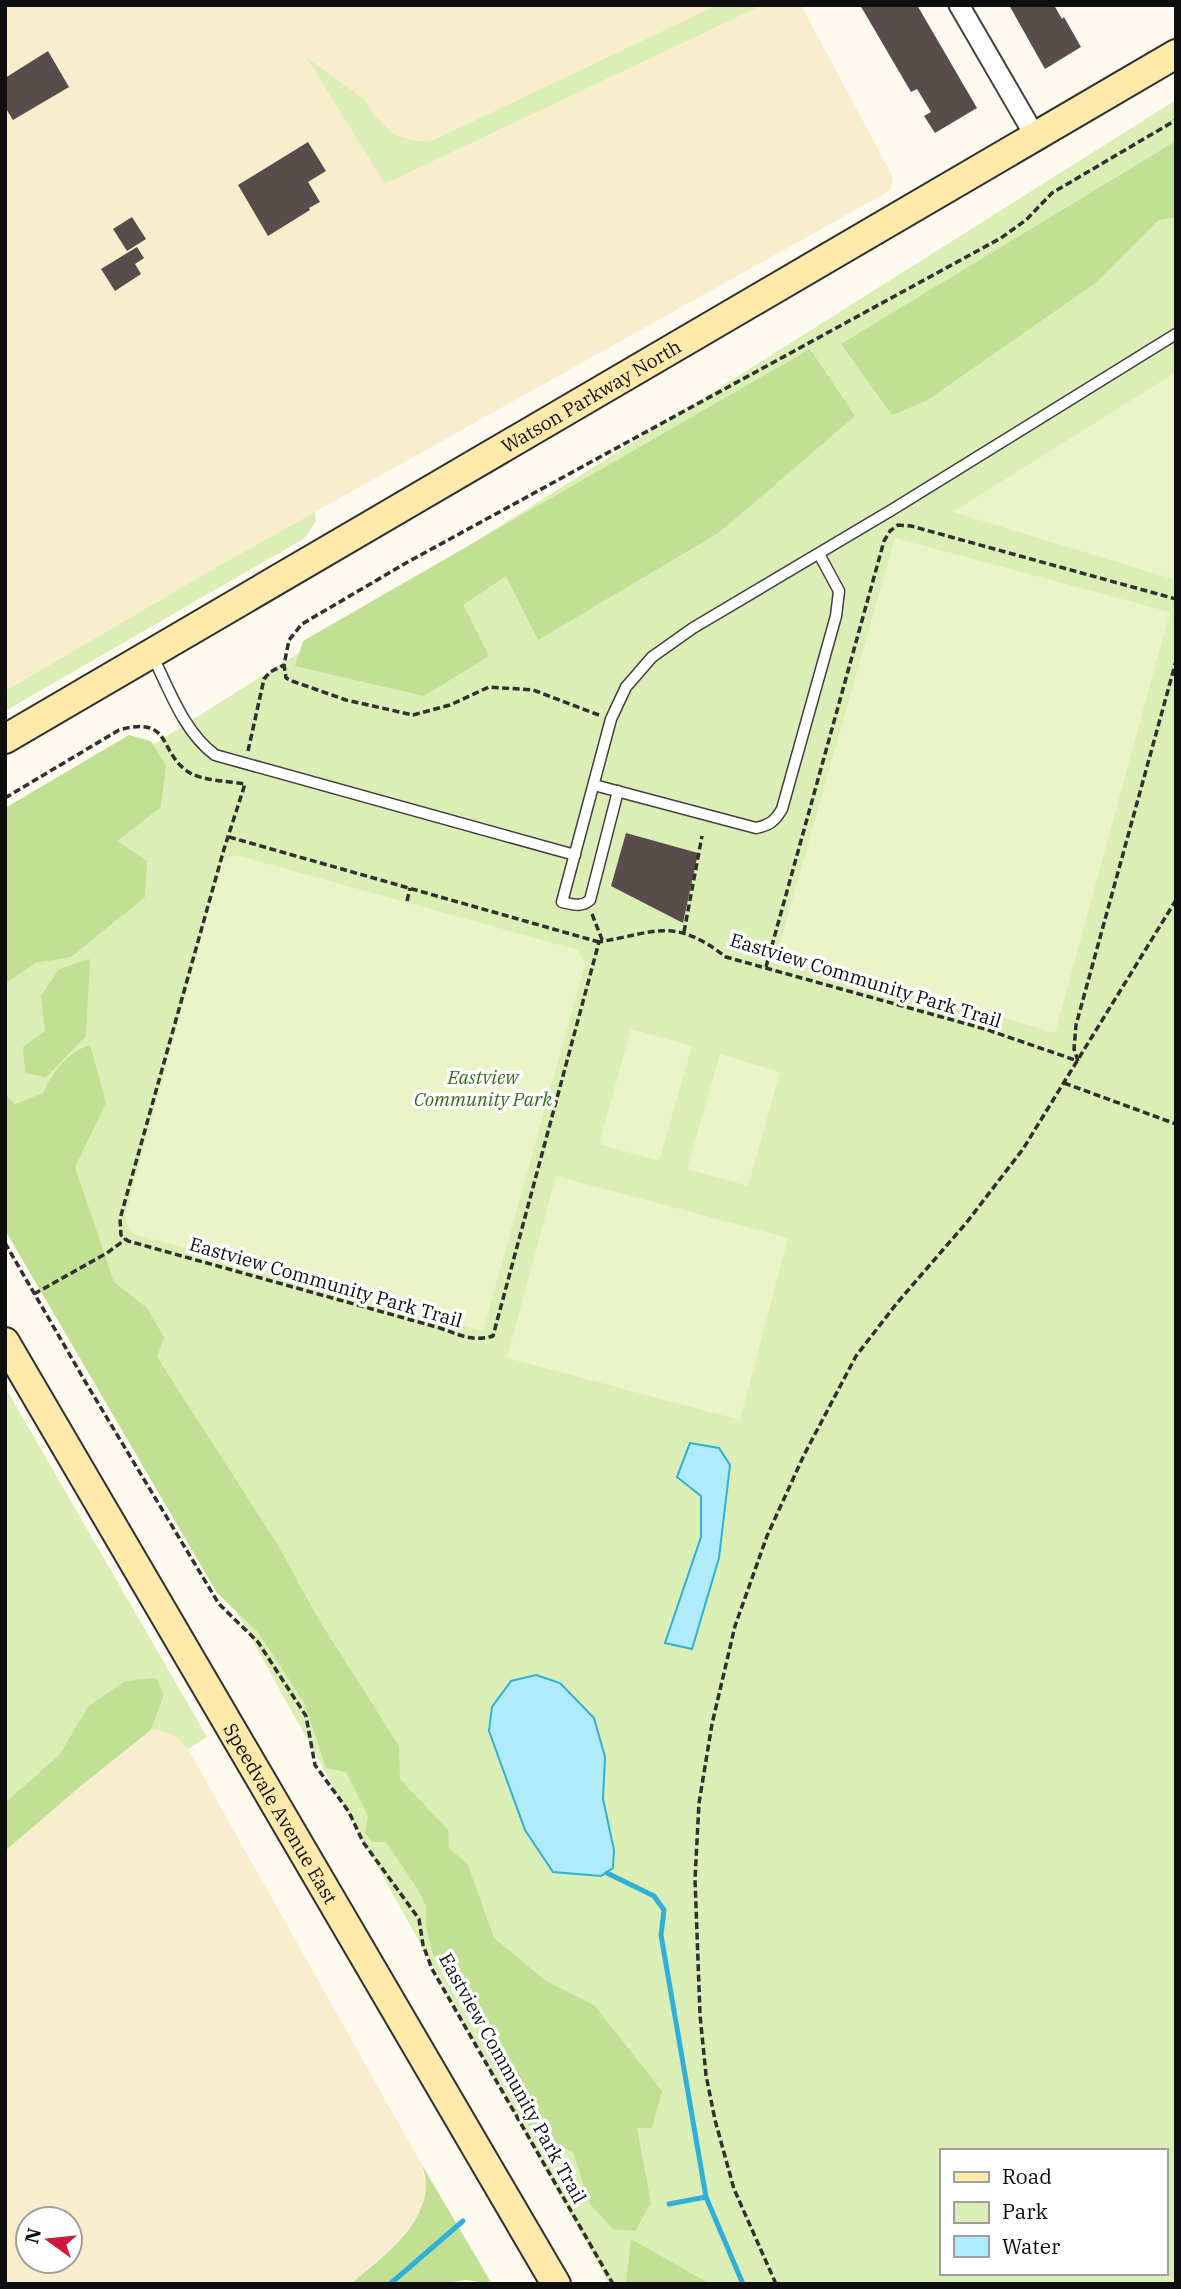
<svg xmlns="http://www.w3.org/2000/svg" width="1181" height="2289" font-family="'IBM Plex Serif',serif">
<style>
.farmland{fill:#f8eecd;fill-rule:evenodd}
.green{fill:#dbeeb5;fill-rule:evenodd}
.forest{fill:#c1e093}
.pitch{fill:#ebf4c8}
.water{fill:#afebfc;stroke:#30afd9;stroke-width:2}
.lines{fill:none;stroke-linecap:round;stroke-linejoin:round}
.stream{stroke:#30afd9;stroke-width:5}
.building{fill:#584d4a}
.service-casing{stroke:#414141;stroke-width:13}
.minor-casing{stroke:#414141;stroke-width:23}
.secondary-casing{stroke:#303030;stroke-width:32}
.path{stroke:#303030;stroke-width:3.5;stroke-dasharray:7 3.5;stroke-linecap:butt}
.service{stroke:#fff;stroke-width:10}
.minor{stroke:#fff;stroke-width:19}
.secondary{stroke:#ffe9ab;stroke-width:28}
.labels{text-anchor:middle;stroke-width:7;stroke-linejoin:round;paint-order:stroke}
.street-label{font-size:19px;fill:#0e0e0e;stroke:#fff}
.park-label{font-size:19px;font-style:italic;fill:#376d18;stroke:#fff}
</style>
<rect width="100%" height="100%" fill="#fffaf0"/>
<g class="farmland">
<polygon points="5,5 717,5 429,142 411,140 394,134 374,115 365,100 385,184 763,5 801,5 893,177 891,190 213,569 5,691"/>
<path d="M 151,1730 L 166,1730 L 175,1736 L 188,1749 L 422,2165 L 426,2185 L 421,2211 L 400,2240 L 351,2284 L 5,2284 L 5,1851 L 82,1785 ZM 28,2219 L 70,2219 L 70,2261 L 28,2261 Z"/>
</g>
<g class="green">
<polygon points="717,5 763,5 385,184 307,58 365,100 374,115 394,134 411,140 429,142"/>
<path d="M 1176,100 L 1176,2284 L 609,2284 L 5,1194 L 5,838 ZM 941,2151 L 1165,2151 L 1165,2273 L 941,2273 Z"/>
<polygon points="315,512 316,521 305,538 5,711 5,691 213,569"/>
<path d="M 5,1387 L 207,1737 L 188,1749 C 176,1736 169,1730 151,1730 L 164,1695 L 156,1679 L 125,1681 L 88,1706 L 60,1754 L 5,1803 Z"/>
</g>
<g class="forest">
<polygon points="1176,141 1176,217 1159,220 1097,282 926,401 892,415 841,344"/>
<polygon points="810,349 855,416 720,532 538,640 506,576 463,605 489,656 424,696 295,666 303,641"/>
<polygon points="129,735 151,741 166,766 161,807 117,841 147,861 145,897 71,957 35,963 5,984 5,808"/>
<polygon points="90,959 86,1036 46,1077 25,1073 23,1047 45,1031 41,996 59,969"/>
<path d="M 90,1045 L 106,1103 L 75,1167 L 114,1282 L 147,1308 L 164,1337 L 157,1357 L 276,1542 L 319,1620 L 399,1746 L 400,1779 L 448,1830 L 449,1848 L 468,1865 L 494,1938 L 546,1981 L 594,2005 L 662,2091 L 652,2128 L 637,2128 L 651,2203 L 635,2231 L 613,2229 L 590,2204 L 573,2152 L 536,2139 L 488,2052 L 470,1995 L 433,1955 L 426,1926 L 426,1906 L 415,1885 L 386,1842 L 372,1842 L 365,1833 L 368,1816 L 346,1772 L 326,1768 L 304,1702 L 257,1631 L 217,1593 L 5,1230 L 5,1094 L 15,1104 L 43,1093 C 52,1073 69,1051 90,1045 Z"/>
<polygon points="156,1678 164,1695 151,1730 82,1785 5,1851 5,1803 60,1754 88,1706 125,1681"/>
<path d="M 422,2165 L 492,2284 L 466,2280 L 437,2284 L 351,2284 C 380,2258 424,2229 426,2186 C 426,2179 424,2171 422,2165 Z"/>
<polygon points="631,2239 710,2284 626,2284"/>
</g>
<g class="pitch">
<polygon points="1176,372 1176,580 953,512"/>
<polygon points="895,538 1170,612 1055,1033 778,950"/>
<polygon points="236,855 578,950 585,964 483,1331 131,1233 125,1217 222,860"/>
<polygon points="631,1029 692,1046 659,1161 599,1144"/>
<polygon points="720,1054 780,1072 748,1186 687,1169"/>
<polygon points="556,1176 788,1238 740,1420 507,1358"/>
</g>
<g class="water">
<polygon points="690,1443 719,1448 730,1465 719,1558 692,1649 665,1643 701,1537 701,1496 677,1477"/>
<polygon points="536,1675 560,1683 594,1718 605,1757 603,1799 614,1850 613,1868 601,1876 553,1872 525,1830 489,1731 492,1707 511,1681"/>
</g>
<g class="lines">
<g class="stream">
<polyline points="607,1873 654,1896 664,1910 661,1935 706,2197"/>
<polyline points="669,2204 706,2197 743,2284"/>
<polyline points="390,2284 463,2221"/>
</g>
</g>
<g class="building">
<polygon points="860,5 917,5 977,108 935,133 924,116 931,112 917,89 911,92"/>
<polygon points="1009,5 1054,5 1062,19 1064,17 1081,47 1045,69"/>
<polygon points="48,51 69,87 13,120 5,107 5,78"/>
<polygon points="308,142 326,171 308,182 320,202 309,208 310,210 268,236 238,185"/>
<polygon points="132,217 146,239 127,251 113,229"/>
<polygon points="137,247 144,258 135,264 141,274 115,291 101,269"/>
<polygon points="626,833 698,853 683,923 611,886"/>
</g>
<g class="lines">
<g class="service-casing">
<g id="service">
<path d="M 153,657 C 170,691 184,732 215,755 L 575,855"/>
<path d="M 594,785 L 756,828 C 770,825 775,821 782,809 L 836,616 L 839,591 L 819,554"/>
<path d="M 618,791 L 590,900 C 581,908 572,904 562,902 L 611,719 L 626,687 L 652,657 L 693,628 L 890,511 L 1176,334"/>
</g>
</g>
<g class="minor-casing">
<polyline id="minor" points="959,5 1035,136"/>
</g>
<g class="secondary-casing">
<g id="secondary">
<path id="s1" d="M 5,739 L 1176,54"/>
<path id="s2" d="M 5,1342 L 556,2284"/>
</g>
</g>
<g class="path">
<polyline points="897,525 911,526 1176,599"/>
<polyline points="599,715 533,690 489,687 450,705 413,715 346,700 292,681 286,678 284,665 289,640 302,624 406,563 1001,238 1026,220 1052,193 1176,120"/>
<polyline points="248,751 264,679 270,672 284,665"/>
<path d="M 5,798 L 119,730 C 174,715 157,753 190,773 C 205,781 228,781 245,784 L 224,849 L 120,1219 L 121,1235 L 128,1241 L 440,1328 C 459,1335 473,1342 493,1336 L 599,942 C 657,932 674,917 726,957 L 985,1029 L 1078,1061"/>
<polyline points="229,837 599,942"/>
<polyline points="407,901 410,888"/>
<polyline points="592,914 603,942"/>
<polyline points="684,932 702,836"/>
<polyline points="766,967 884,541 890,531 898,525"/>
<polyline points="1078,1061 1074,1049 1076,1025 1176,661"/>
<polyline points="1064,1083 1176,1124"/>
<polyline points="5,1243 89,1388 219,1604 258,1642 306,1716 315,1765 349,1812 363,1842 419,1919 423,1945 432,1969 613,2284"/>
<polyline points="34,1294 107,1253 126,1239"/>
<polyline points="776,2284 734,2189 715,2120 706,2075 700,2015 695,1879 699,1803 712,1724 735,1626 767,1536 804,1455 856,1356 897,1303 967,1222 1023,1149 1176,900"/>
</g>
<use href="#service" class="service"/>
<use href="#minor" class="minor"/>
<use href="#secondary" class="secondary"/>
</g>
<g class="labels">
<g class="street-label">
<text dy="7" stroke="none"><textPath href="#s1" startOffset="679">Watson Parkway North</textPath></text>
<text transform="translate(866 980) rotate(17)" y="7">Eastview Community Park Trail</text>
<text transform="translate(326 1282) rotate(16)" y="7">Eastview Community Park Trail</text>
<text dy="7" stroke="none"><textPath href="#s2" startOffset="546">Speedvale Avenue East</textPath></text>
<text transform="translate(513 2078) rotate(61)" y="7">Eastview Community Park Trail</text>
</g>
<g class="park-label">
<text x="483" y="1084">Eastview<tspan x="483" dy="22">Community Park</tspan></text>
</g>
</g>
<rect width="1181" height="2289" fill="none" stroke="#0e0e0e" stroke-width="14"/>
<rect x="940" y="2149" width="228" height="126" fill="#ffffff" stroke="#9f9f9f" stroke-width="2"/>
<rect x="954" y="2172" width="35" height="10" fill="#ffe9ab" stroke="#9f9f9f" stroke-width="2"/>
<text x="1002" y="2184" font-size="21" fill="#0e0e0e">Road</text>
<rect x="954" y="2202" width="35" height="21" fill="#dbeeb5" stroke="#9f9f9f" stroke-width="2"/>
<text x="1002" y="2219" font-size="21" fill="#0e0e0e">Park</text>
<rect x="954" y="2236" width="35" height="21" fill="#afebfc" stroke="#9f9f9f" stroke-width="2"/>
<text x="1002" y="2254" font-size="21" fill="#0e0e0e">Water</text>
<g transform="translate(49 2240) rotate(285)"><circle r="33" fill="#ffffff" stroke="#9f9f9f" stroke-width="2"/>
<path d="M0-5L12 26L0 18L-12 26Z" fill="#cc193d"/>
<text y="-10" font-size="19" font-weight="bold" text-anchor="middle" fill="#0e0e0e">N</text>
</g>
</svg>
